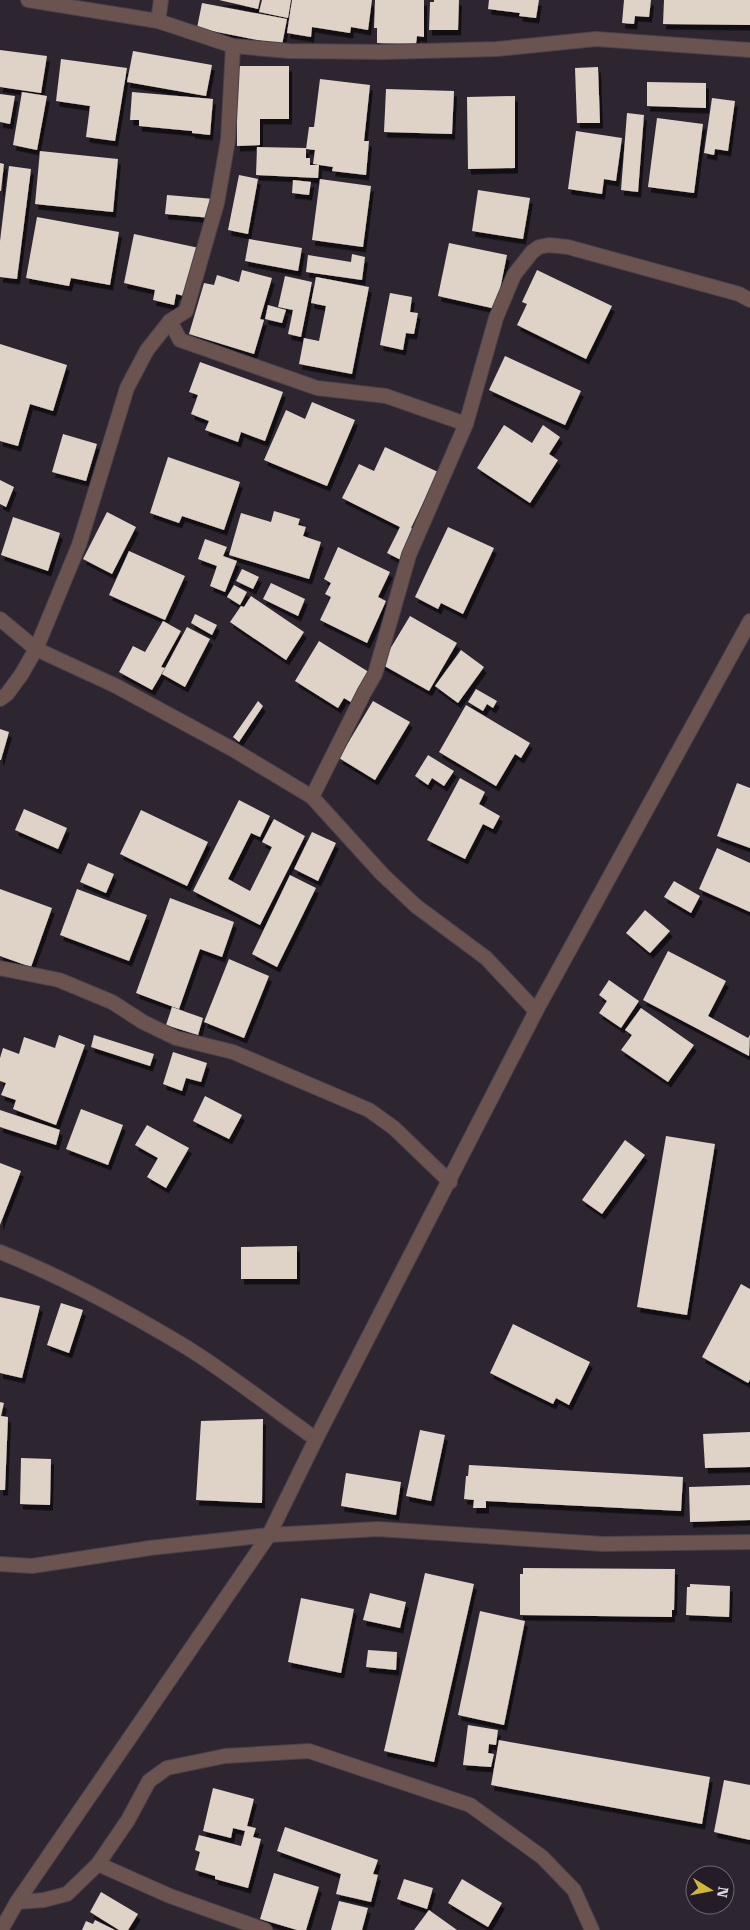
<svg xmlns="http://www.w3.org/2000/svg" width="750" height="1930" font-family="'Roboto Serif',serif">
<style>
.building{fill:#dfd2c7;filter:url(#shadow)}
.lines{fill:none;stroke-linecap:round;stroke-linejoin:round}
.minor-casing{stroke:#49424d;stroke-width:16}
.tertiary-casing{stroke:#49424d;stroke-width:16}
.minor{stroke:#6b5350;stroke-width:14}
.tertiary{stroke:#6b5350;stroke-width:14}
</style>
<defs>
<filter id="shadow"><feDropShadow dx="3" dy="5.5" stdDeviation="0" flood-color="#0009"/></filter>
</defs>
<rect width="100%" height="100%" fill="#2d2631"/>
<g class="building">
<polygon points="219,0 260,0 258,9"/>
<polygon points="262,0 291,0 288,18 259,12"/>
<polygon points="292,0 372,0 368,30 351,27 350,33 312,27 311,37 287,33"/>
<polygon points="375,0 424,0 424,37 417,36 416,44 377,43 377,28 374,28"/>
<polygon points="434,0 459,0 458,30 429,30 430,2 434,2"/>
<polygon points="489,0 539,0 536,18 519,16 520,13 488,9"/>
<polygon points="624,0 651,0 649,17 635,16 634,24 622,23"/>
<polygon points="664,0 750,0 750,25 663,24"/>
<polygon points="202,3 287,19 282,45 197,28"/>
<polygon points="0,50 47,56 41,93 0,87"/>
<polygon points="133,51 212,65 206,96 127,82"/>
<polygon points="61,59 127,68 115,141 86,137 90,106 56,101"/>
<polygon points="237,66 289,66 289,119 260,119 260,145 237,146"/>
<polygon points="598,67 600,123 577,123 575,68"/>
<polygon points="320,79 370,85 364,141 369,141 366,175 332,171 333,167 313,164 315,150 306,149 309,127 314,127"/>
<polygon points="647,82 706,83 706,108 647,106"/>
<polygon points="386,89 454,91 452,134 384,132"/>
<polygon points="22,92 47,96 37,150 13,145"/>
<polygon points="132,92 213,99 210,135 192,133 192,131 139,126 139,120 130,120"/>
<polygon points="0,94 15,96 10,124 0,122"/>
<polygon points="515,96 515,168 468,169 467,97"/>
<polygon points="712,98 735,101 728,151 715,149 714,155 704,153"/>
<polygon points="627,113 644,115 638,192 621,190"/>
<polygon points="657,118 703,124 694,193 648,187"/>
<polygon points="576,131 622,138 616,181 604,179 602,194 568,189"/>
<polygon points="257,147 306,148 306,158 310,158 310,165 319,165 318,178 256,175"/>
<polygon points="40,151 118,159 113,212 35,204"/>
<polygon points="0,163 4,164 1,191 0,191"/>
<polygon points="9,166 31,169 17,279 0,277 0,241"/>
<polygon points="239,175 258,179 248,234 228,230"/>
<polygon points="320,179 371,186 363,247 312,240"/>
<polygon points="293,180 311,182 309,195 292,193"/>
<polygon points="478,190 530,198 523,239 472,231"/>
<polygon points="167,195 214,199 212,218 165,214"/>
<polygon points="37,217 119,232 110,285 71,278 69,286 26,278"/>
<polygon points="134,234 199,248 188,297 176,294 174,305 153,300 155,290 124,283"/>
<polygon points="249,239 302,248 298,271 245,261"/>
<polygon points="449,243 507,255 496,309 438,296"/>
<polygon points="352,254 365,257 362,280 306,272 308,255 351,262"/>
<polygon points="242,270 272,278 260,319 264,320 254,354 189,334 204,283 214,285 217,275 239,282"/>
<polygon points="537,270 612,306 586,359 517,325 527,304 522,302"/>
<polygon points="285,276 312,282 301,337 288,334 293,310 278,307"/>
<polygon points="316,277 369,287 352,374 299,364 304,338 319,341 326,306 311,303"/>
<polygon points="390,293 412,297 410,312 418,313 414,334 406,333 403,350 380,345"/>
<polygon points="268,305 286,310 282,323 265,319"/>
<polygon points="0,344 67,365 53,411 30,404 18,446 0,441"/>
<polygon points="505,356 581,391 565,425 489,390"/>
<polygon points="200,362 283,392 265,441 241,432 238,442 205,430 209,421 191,414 198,395 189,392"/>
<polygon points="312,402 355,420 327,486 264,460 286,410 305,419"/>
<polygon points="504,425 532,443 543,425 560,437 549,454 558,460 530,503 477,468"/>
<polygon points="63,434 97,444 86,481 52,472"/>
<polygon points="385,447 438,472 411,528 418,532 403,561 387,553 400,527 342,498 359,464 374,471"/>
<polygon points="168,457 240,482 224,530 182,516 179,523 150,513"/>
<polygon points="0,480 14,487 6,507 0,504"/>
<polygon points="274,511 300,519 298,525 306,527 303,536 321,542 309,579 229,555 241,513 271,522"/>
<polygon points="107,512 136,527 112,574 83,559"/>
<polygon points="13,517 60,533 48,571 1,555"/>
<polygon points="448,527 494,548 463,614 441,603 438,609 415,597"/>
<polygon points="205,539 227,547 223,556 237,561 225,592 210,586 217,566 198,559"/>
<polygon points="338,547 390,572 378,597 386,601 367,643 320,620 331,597 325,594 331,583 324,579"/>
<polygon points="129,551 185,576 165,620 109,595"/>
<polygon points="242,569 259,577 253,589 236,581"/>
<polygon points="271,583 305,599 298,616 263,599"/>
<polygon points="234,585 247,592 240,605 227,597"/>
<polygon points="251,596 304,632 286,660 230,622 241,606 244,607"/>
<polygon points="195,614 217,625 212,635 191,623"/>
<polygon points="410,616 457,643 429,691 381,664"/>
<polygon points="163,621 181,631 161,667 165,668 152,690 119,672 133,646 145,652"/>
<polygon points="187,627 210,639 185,687 162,674"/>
<polygon points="319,641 372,674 354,704 344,698 338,708 295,681"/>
<polygon points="461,650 484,667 458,703 435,686"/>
<polygon points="476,689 497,701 493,708 487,704 483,711 468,702"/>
<polygon points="258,701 263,706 239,742 233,737"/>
<polygon points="373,701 410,722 375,780 339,758"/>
<polygon points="466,705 530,743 521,758 515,754 496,786 439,752"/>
<polygon points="0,729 9,732 1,760 0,760"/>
<polygon points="428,755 454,771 444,786 432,778 428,785 415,776"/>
<polygon points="460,778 485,792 479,804 500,816 493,829 483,824 465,859 427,840"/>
<polygon points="737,783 750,788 750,848 717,836"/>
<polygon points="239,800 270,816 260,837 251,833 228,879 250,891 272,847 262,842 274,819 305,836 260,925 193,891"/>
<polygon points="24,809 67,828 58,849 15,830"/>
<polygon points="141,810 208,842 187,886 120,854"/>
<polygon points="312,832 336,843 318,881 294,869"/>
<polygon points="717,848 750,863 750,912 699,889"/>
<polygon points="88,863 114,874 106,893 80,882"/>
<polygon points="290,875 316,888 277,967 252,954"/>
<polygon points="674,881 700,896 691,913 664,897"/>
<polygon points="0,889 52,908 31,967 0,956"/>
<polygon points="77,889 147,915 129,961 60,935"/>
<polygon points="170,898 234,922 222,957 200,949 179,1009 136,993"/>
<polygon points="645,910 670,931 650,953 626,933"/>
<polygon points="668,951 726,981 708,1016 748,1038 750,1035 749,1056 643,1000"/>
<polygon points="229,959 269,976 244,1038 204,1022"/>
<polygon points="609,980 639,1001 621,1028 599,1013 607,1001 599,995"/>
<polygon points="172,1007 203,1018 198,1035 166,1025"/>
<polygon points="641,1008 694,1045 668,1082 621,1050 632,1035 625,1030"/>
<polygon points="59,1035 85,1045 56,1125 13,1109 16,1100 1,1095 6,1083 0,1081 0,1058 3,1048 19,1054 24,1037 55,1048"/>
<polygon points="94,1035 154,1054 150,1066 91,1047"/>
<polygon points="173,1052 207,1063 201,1082 186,1078 182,1091 163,1084"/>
<polygon points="205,1096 242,1115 229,1139 193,1121"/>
<polygon points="81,1109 123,1125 108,1165 66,1149"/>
<polygon points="0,1110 60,1130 56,1145 0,1127"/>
<polygon points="147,1125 189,1148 166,1188 147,1177 158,1158 135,1145"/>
<polygon points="666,1136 715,1144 687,1315 637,1307"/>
<polygon points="625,1140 645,1155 602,1214 582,1200"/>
<polygon points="0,1163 21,1171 0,1225"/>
<polygon points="297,1246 297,1279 241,1279 241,1247"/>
<polygon points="741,1284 750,1289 750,1380 748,1383 702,1357"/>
<polygon points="0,1297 40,1306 22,1378 0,1373"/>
<polygon points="61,1303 83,1310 69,1353 47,1345"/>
<polygon points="513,1324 590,1362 569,1405 556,1398 553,1404 490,1373"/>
<polygon points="0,1402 4,1403 1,1416 8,1417 5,1490 0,1490"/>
<polygon points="263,1419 262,1503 196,1500 201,1421"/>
<polygon points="420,1430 445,1435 431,1501 406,1496"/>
<polygon points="750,1432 750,1467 705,1468 703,1434"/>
<polygon points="21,1458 51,1459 50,1505 20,1504"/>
<polygon points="469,1465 683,1477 681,1511 486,1501 486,1508 473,1508 474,1500 464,1499 466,1476 468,1476"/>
<polygon points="346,1473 401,1482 396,1515 341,1506"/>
<polygon points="750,1485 750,1520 690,1522 689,1487"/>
<polygon points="523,1568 675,1569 674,1610 672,1610 672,1617 520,1615 520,1574 523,1574"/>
<polygon points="425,1573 474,1584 434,1762 384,1751"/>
<polygon points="690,1584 730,1586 729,1617 686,1615 687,1587 690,1587"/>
<polygon points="370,1593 406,1602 400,1628 363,1620"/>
<polygon points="301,1598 354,1609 341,1673 288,1662"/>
<polygon points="480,1611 525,1621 504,1725 458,1715"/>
<polygon points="368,1650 397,1652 396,1670 366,1667"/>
<polygon points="468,1725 498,1730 496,1745 489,1744 488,1753 494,1754 491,1767 463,1765"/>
<polygon points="499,1740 710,1777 702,1824 491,1785"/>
<polygon points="724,1780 750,1785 750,1840 714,1832"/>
<polygon points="213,1788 254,1799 247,1826 256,1828 253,1837 261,1839 248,1888 215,1879 215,1876 195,1870 200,1852 195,1850 199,1835 241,1846 245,1831 233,1828 231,1838 203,1831"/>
<polygon points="285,1827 378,1860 373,1874 378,1875 371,1902 336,1894 341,1874 277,1851"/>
<polygon points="274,1873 319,1887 306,1930 297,1930 260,1919"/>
<polygon points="404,1879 433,1888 427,1909 397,1899"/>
<polygon points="462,1879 502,1903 488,1927 448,1903"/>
<polygon points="101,1892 138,1914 128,1930 119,1930 90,1912"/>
<polygon points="339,1901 368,1908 362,1930 331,1930"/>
<polygon points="429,1910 457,1930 414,1930"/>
<polygon points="95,1920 115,1930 82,1930 86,1921 93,1924"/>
</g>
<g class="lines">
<g class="minor-casing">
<g id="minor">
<polyline points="28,0 158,21 233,46 289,51 384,52 497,49 596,39 750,50"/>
<polyline points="158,21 161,0"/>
<polyline points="170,321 180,340 317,388 386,396 466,424"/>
<polyline points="0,619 36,649 116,686 234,750 312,797 382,874 416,906 486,958 536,1011"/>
<polyline points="0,699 7,694 21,675 36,649 53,608 79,545 127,388 147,350 170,321 186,311 217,203 228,140 233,46"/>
<polyline points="312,797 364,693 375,674 409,555 466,424 496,318 514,275 532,252 539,247 549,245 568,247 739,294 750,300"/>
<polyline points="0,968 59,980 112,1002 143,1022 176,1038 233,1052 369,1110 394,1128 450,1182"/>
<path d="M 0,1252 C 65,1278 126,1311 186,1347 C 231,1375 273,1409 316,1439"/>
<polyline points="0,1564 32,1566 150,1548 269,1535 378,1529 603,1544 750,1542"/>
<polyline points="98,1864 170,1896 265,1930"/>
<polyline points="17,1902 44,1900 67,1894 98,1864 128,1820 149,1781 167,1768 225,1756 309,1751 470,1805 542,1857 574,1890 592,1930"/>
</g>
</g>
<g class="tertiary-casing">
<polyline id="tertiary" points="1,1930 17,1902 269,1535 316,1439 536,1011 750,621"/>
</g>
<use href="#minor" class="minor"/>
<use href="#tertiary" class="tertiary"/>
</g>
<g transform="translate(710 1890) rotate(100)"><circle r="24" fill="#241d27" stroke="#6d6770"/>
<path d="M0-4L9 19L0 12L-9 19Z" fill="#d1b736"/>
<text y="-8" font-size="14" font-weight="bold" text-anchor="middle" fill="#dad6dd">N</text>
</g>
</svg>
